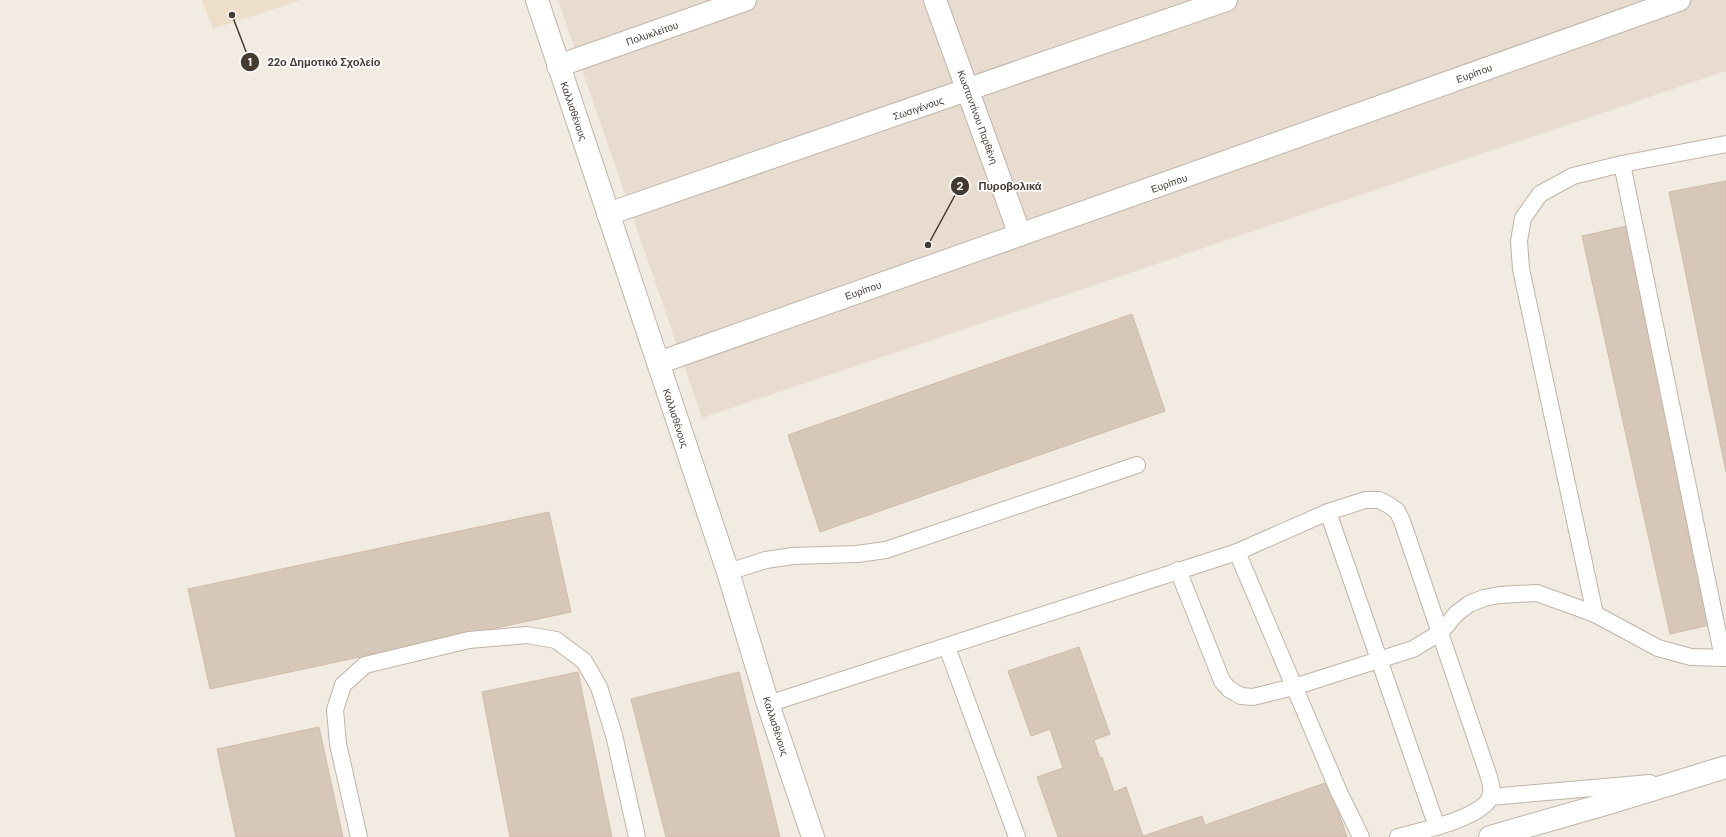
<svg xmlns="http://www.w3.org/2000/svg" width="1726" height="837" font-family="'DM Sans',sans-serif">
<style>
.residential{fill:#e7dccf}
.education{fill:#eddeca}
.building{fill:#d7c7b9;stroke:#d0bba9}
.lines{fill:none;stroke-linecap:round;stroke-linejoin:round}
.service-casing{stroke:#c1b4a7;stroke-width:18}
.minor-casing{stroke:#c1b4a7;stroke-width:24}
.service{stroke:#fff;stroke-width:16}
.minor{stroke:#fff;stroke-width:22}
.labels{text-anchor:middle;stroke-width:3.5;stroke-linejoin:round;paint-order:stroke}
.street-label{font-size:10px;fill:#443a32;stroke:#fff}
.leader{fill:none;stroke:#443a32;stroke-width:1.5}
.callout-dot{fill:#443a32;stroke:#fff;stroke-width:1.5}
.mark-label{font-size:12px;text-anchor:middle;font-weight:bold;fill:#fff}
.callout-label{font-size:11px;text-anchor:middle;font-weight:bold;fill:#443a32;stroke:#fff;stroke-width:3.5;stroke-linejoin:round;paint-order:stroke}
</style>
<rect width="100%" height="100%" fill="#f2ebe2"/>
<polygon class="residential" points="558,0 1726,0 1726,71 702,418"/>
<polygon class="education" points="202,0 301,0 213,29"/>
<g class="building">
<polygon points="1726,181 1726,472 1669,192"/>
<polygon points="1627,226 1714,624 1670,634 1582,236"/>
<polygon points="1132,314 1165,411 820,532 788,435"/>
<polygon points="549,512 571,612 210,689 188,589"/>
<polygon points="1079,647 1110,734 1094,740 1100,758 1102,757 1114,792 1126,787 1143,836 1202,816 1205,825 1328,782 1347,837 1058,837 1037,777 1063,768 1050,729 1031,736 1008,671"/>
<polygon points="578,672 612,837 510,837 482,692"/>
<polygon points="739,672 780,837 666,837 631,699"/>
<polygon points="319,727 343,837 236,837 217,749"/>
</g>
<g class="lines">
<g class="service-casing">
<g id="service">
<polyline points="1622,164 1723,658"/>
<polyline points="1328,512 1437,827"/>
<polyline points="1237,552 1339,792 1361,837"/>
<polyline points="1178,570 1222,681 1229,689 1241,696 1253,697 1294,687 1413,649 1441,632 1456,614 1469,604 1484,598 1499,595 1537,593 1595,614 1658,648 1691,657 1726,658"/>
<polyline points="728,572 766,560 793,556 857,554 886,550 1137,465"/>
<polyline points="1595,614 1521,269 1519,241 1523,218 1540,194 1573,176 1622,164 1726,144"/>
<polyline points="947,647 1017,837"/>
<path d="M 768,704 L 1237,552 L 1328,512 L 1365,500 L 1379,500 L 1389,505 L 1397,511 L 1402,521 L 1489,777 C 1491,784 1493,791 1490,798 C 1479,819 1420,831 1398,837"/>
<polyline points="1490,797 1650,783"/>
<polyline points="359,837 338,744 335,710 343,685 365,665 469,640 527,635 556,640 584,661 599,687 614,735 637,837"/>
</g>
</g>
<g class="minor-casing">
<g id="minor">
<polyline points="537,0 728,572 768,704 813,837"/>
<polyline points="935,0 1020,235"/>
<polyline points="558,66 745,0"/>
<polyline points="608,214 1226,0"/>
<polyline points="658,363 1211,167 1679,0"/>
<polyline points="1490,837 1609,803 1726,767"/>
</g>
</g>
<use href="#service" class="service"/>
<use href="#minor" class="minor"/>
</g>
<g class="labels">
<g class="street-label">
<text transform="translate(652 33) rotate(-19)" y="4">Πολυκλείτου</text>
<text transform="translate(1474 73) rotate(-20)" y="4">Ευρίπου</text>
<text transform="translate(918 108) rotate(-19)" y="4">Σωσιγένους</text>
<text transform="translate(574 111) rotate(71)" y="4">Καλλισθένους</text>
<text transform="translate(978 117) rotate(70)" y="4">Κωσταντίνου Παρθένη</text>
<text transform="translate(1169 183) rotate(-19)" y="4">Ευρίπου</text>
<text transform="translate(863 290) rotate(-19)" y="4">Ευρίπου</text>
<text transform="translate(676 418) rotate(72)" y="4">Καλλισθένους</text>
<text transform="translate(776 726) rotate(72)" y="4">Καλλισθένους</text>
</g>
</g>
<path class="leader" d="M232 15L250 62M928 245L960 186"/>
<g class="callout-dot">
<circle cx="232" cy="15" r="4"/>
<circle cx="928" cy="245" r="4"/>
<circle cx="250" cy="62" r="10"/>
<circle cx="960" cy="186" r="10"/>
</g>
<g class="mark-label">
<text x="250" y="66">1</text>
<text x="960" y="190">2</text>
</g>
<g class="callout-label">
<text x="324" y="66">22ο Δημοτικό Σχολείο</text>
<text x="1010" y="190">Πυροβολικά</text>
</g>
</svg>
